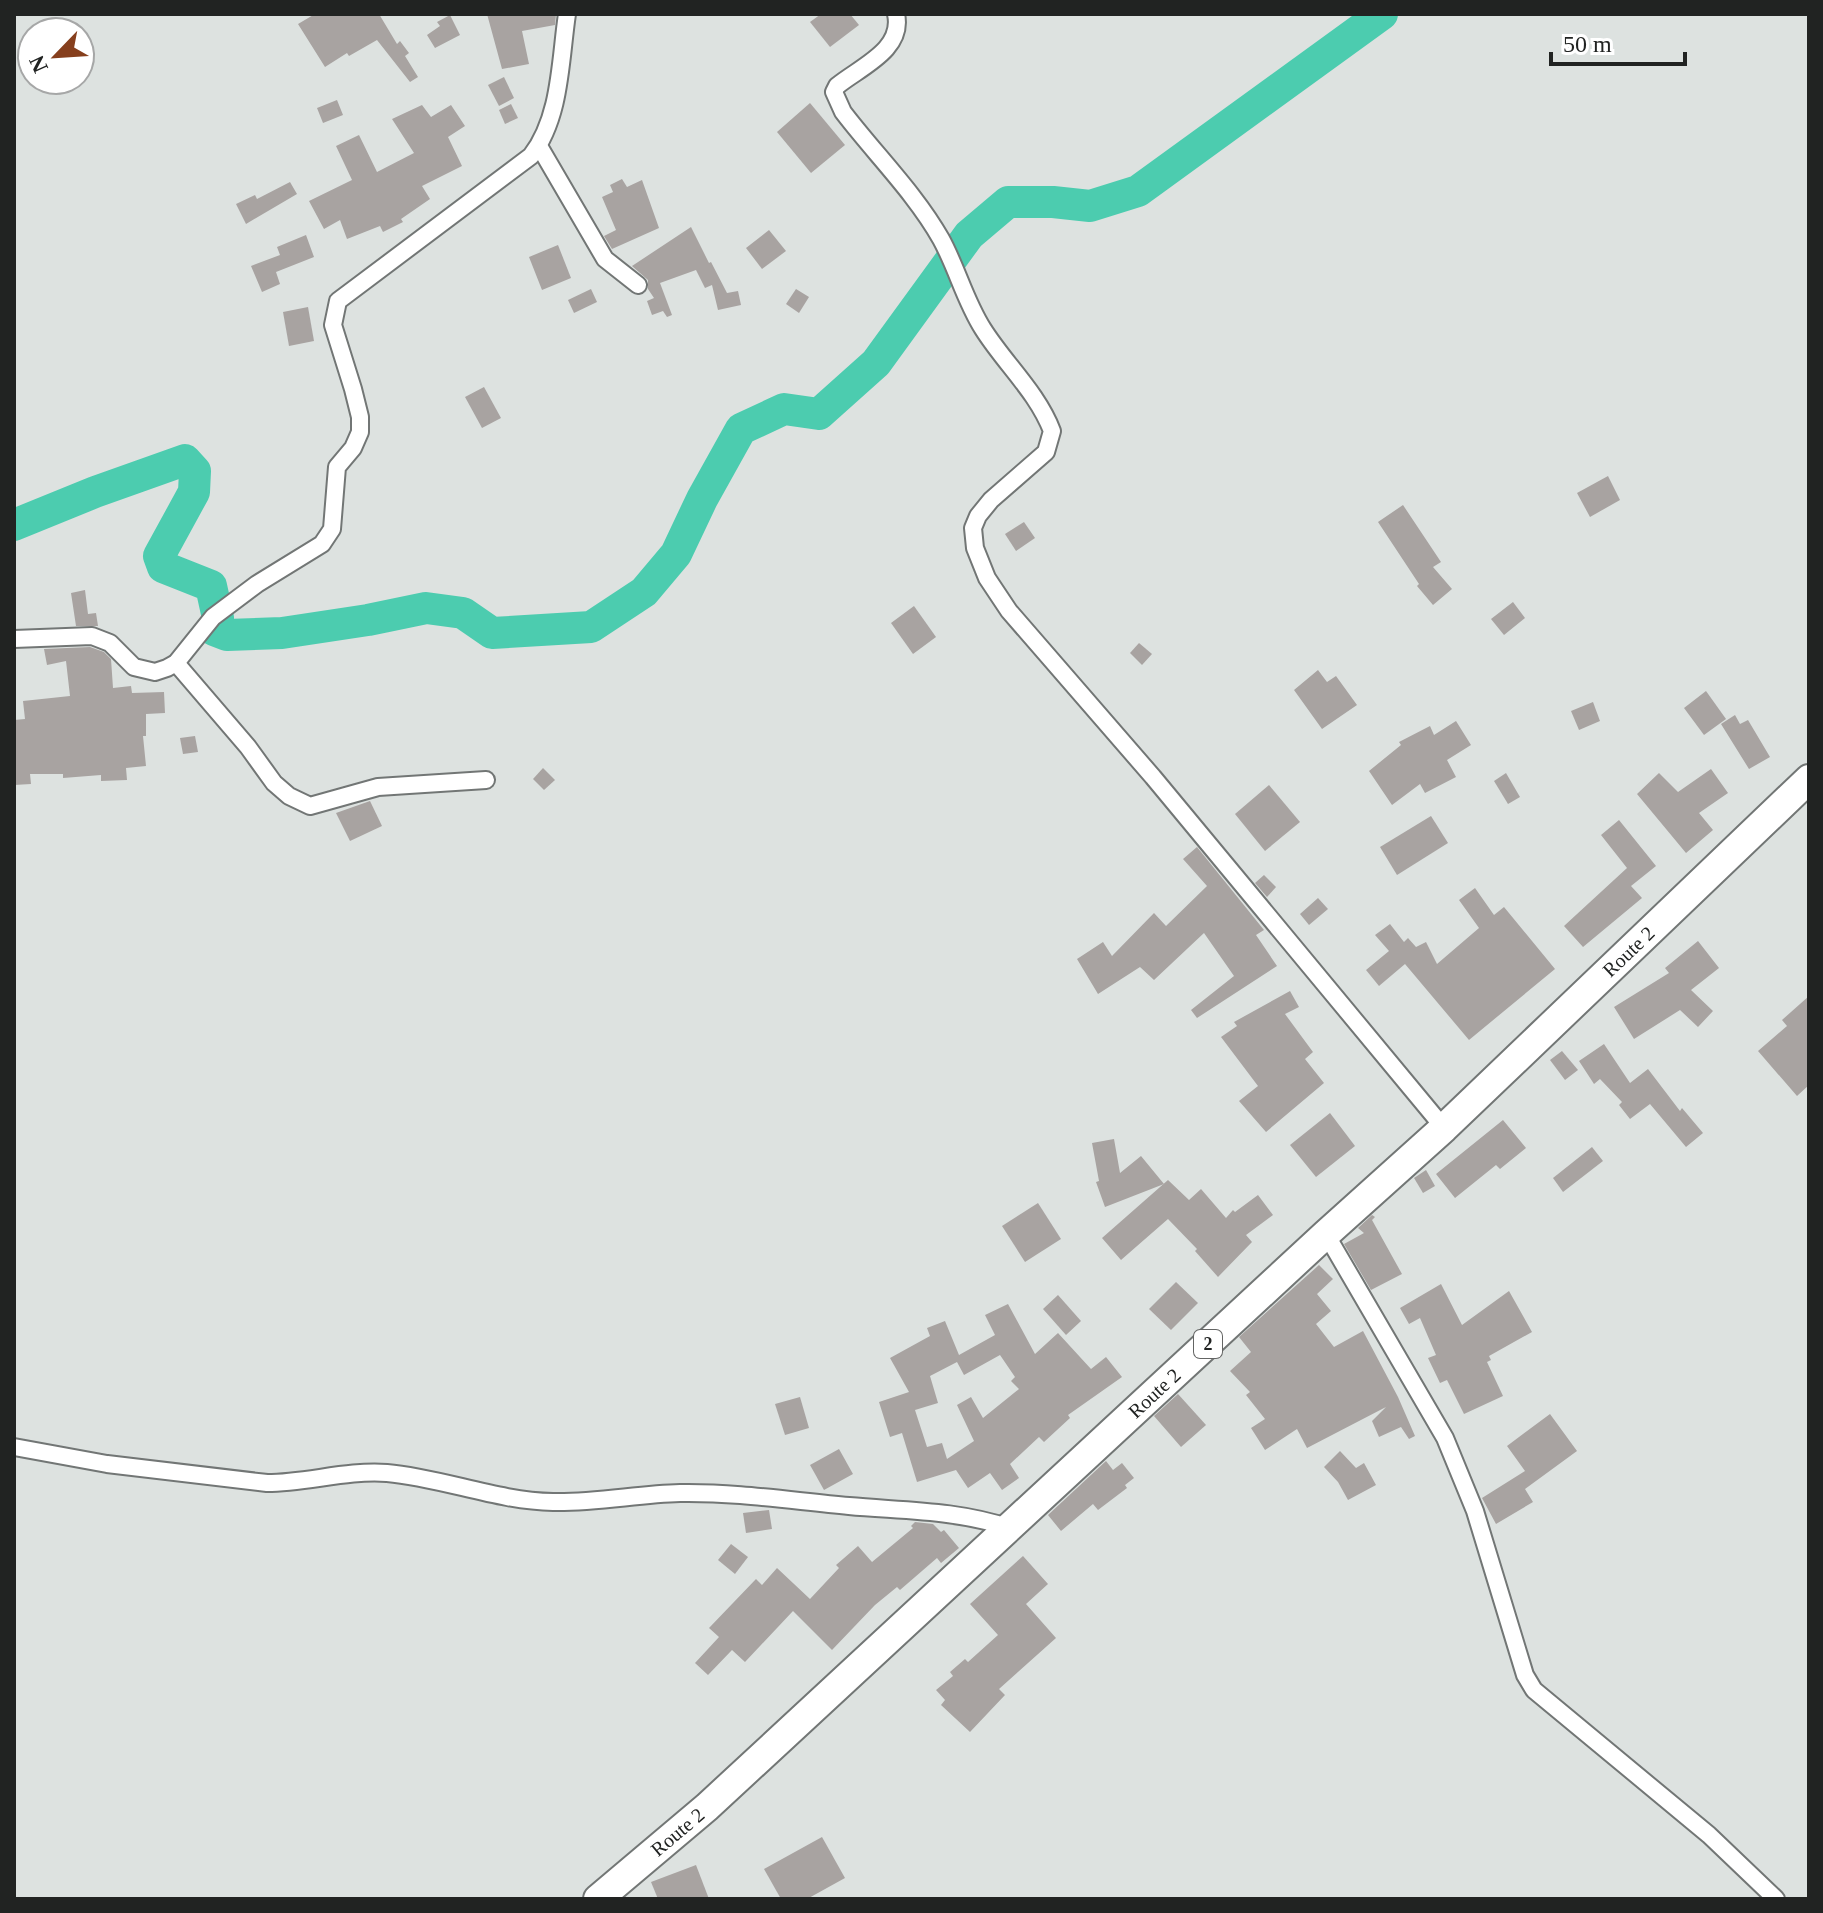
<svg xmlns="http://www.w3.org/2000/svg" width="1823" height="1913" font-family="'Times New Roman',serif">
<style>
.lines{fill:none;stroke-linecap:round;stroke-linejoin:round}
.river{stroke:#4cccaf;stroke-width:32}
.building{fill:#a8a3a1;fill-rule:evenodd}
.minor-casing{stroke:#727675;stroke-width:20}
.trunk-casing{stroke:#727675;stroke-width:32}
.minor{stroke:#fff;stroke-width:16}
.trunk{stroke:#fff;stroke-width:28}
.labels{text-anchor:middle;stroke-width:7;stroke-linejoin:round;paint-order:stroke}
.shield{fill:#fff;stroke:#646564;stroke-width:2}
.shield-label{font-size:18px;font-weight:bold;fill:#212322}
.street-label{font-size:20px;fill:#212322;stroke:#fff}
</style>
<rect width="100%" height="100%" fill="#dde2e0"/>
<g class="lines">
<polyline class="river" points="14,525 95,492 185,460 195,471 194,492 159,556 163,567 211,586 218,618 214,630 227,635 282,633 368,620 426,608 463,613 492,633 591,627 644,592 676,554 702,499 741,429 784,409 819,414 876,363 969,235 1008,202 1053,202 1090,206 1138,191 1382,14"/>
</g>
<g class="building">
<polygon points="315,14 379,14 397,44 400,41 409,53 405,56 418,77 410,82 377,40 349,56 347,53 325,67 298,24"/>
<polygon points="487,14 556,14 555,25 522,31 529,64 502,69"/>
<polygon points="821,14 850,14 859,25 830,47 810,22"/>
<polygon points="450,15 460,35 435,48 427,35 440,26 437,22"/>
<polygon points="504,77 514,98 499,106 488,85"/>
<polygon points="337,100 343,115 323,123 317,108"/>
<polygon points="810,103 845,145 811,173 777,132"/>
<polygon points="511,104 518,118 505,124 499,110"/>
<polygon points="422,105 431,117 451,105 465,126 448,137 462,166 422,186 430,199 401,219 403,222 383,232 380,226 347,239 340,220 324,229 309,201 352,180 336,146 359,135 377,172 414,153 392,119"/>
<polygon points="622,179 627,187 642,180 659,228 612,249 604,236 616,230 602,197 613,192 610,185"/>
<polygon points="290,182 297,194 246,224 236,204 255,195 257,199"/>
<polygon points="691,227 709,263 711,262 727,293 738,291 741,305 718,310 712,285 705,288 696,270 660,283 672,315 667,317 663,311 652,315 647,301 654,298 648,289 648,280 632,266"/>
<polygon points="769,230 786,251 762,269 746,248"/>
<polygon points="306,235 314,257 276,272 280,284 262,292 251,266 280,255 277,247"/>
<polygon points="558,245 571,278 542,290 529,257"/>
<polygon points="591,289 597,302 574,313 568,300"/>
<polygon points="796,289 809,297 799,313 786,304"/>
<polygon points="308,307 314,341 289,346 283,312"/>
<polygon points="484,387 501,418 482,428 465,397"/>
<polygon points="1608,476 1620,500 1590,517 1577,493"/>
<polygon points="1403,505 1441,562 1433,567 1452,589 1433,605 1417,586 1419,584 1378,522"/>
<polygon points="1024,522 1035,538 1016,551 1005,534"/>
<polygon points="85,590 88,614 96,613 98,626 76,626 71,593"/>
<polygon points="1513,602 1525,618 1504,635 1491,619"/>
<polygon points="914,606 936,637 913,654 891,623"/>
<polygon points="1139,643 1152,654 1142,665 1130,653"/>
<polygon points="90,647 104,652 111,659 113,688 131,686 132,693 164,692 165,713 146,714 146,736 143,736 146,766 126,768 127,780 101,781 101,775 63,778 63,774 30,774 31,784 14,785 14,720 25,719 23,701 70,696 66,661 47,665 44,649"/>
<polygon points="1318,670 1327,682 1336,676 1357,705 1322,729 1294,690"/>
<polygon points="1706,691 1726,719 1704,735 1684,708"/>
<polygon points="1593,702 1600,721 1579,730 1571,711"/>
<polygon points="1735,715 1740,724 1748,720 1770,757 1749,769 1721,724"/>
<polygon points="1456,721 1471,745 1447,760 1456,777 1425,793 1420,784 1392,805 1369,771 1401,745 1399,742 1430,726 1434,735"/>
<polygon points="195,736 198,752 183,754 180,738"/>
<polygon points="543,768 555,780 544,790 533,779"/>
<polygon points="1711,769 1728,793 1699,813 1713,830 1686,853 1637,794 1659,773 1678,792"/>
<polygon points="1506,773 1520,797 1508,804 1494,781"/>
<polygon points="1269,785 1300,822 1265,851 1235,814"/>
<polygon points="370,801 382,826 350,841 336,813"/>
<polygon points="1431,816 1448,843 1397,875 1380,847"/>
<polygon points="1619,820 1656,866 1631,886 1642,898 1583,947 1564,926 1627,868 1601,835"/>
<polygon points="1197,847 1264,930 1256,935 1277,966 1197,1018 1191,1010 1234,976 1204,933 1154,980 1140,967 1098,994 1077,959 1103,942 1112,956 1154,913 1166,926 1207,886 1183,859"/>
<polygon points="1264,875 1276,887 1267,897 1255,883"/>
<polygon points="1475,888 1494,915 1504,907 1555,969 1469,1040 1405,964 1379,986 1366,970 1389,951 1375,935 1390,924 1404,942 1408,938 1416,947 1426,942 1437,964 1479,928 1459,900"/>
<polygon points="1318,898 1328,909 1309,925 1300,914"/>
<polygon points="1698,941 1719,968 1691,990 1713,1011 1698,1027 1680,1010 1634,1039 1614,1007 1669,973 1665,968"/>
<polygon points="1290,991 1299,1007 1285,1014 1313,1052 1305,1059 1324,1083 1266,1132 1239,1101 1258,1086 1221,1037 1237,1026 1234,1022"/>
<polygon points="1809,996 1809,1085 1797,1096 1758,1051 1787,1026 1782,1020"/>
<polygon points="1604,1044 1630,1083 1648,1069 1680,1111 1682,1108 1703,1133 1686,1147 1650,1104 1630,1119 1619,1105 1622,1102 1600,1079 1594,1084 1579,1061"/>
<polygon points="1562,1051 1578,1070 1565,1080 1550,1060"/>
<polygon points="1330,1113 1355,1146 1316,1177 1290,1145"/>
<polygon points="1503,1120 1526,1148 1500,1169 1496,1165 1455,1198 1436,1174"/>
<polygon points="1114,1139 1120,1173 1141,1156 1164,1184 1105,1207 1096,1182 1099,1181 1092,1143"/>
<polygon points="1592,1147 1603,1161 1563,1192 1553,1178"/>
<polygon points="1426,1170 1435,1186 1423,1193 1414,1178"/>
<polygon points="1168,1180 1189,1200 1201,1189 1226,1218 1233,1210 1235,1212 1258,1195 1273,1215 1246,1235 1252,1242 1218,1277 1195,1251 1197,1249 1168,1219 1121,1260 1102,1238"/>
<polygon points="1038,1203 1061,1239 1025,1262 1002,1226"/>
<polygon points="1372,1215 1375,1217 1372,1220 1402,1274 1371,1290 1344,1244 1364,1233 1358,1228"/>
<polygon points="1319,1265 1333,1279 1317,1294 1331,1311 1316,1324 1334,1347 1363,1331 1398,1397 1415,1436 1409,1439 1401,1427 1379,1437 1372,1421 1386,1407 1307,1448 1297,1429 1265,1450 1251,1428 1265,1419 1246,1395 1250,1392 1230,1371 1251,1352 1239,1337"/>
<polygon points="1176,1282 1198,1303 1171,1330 1149,1309"/>
<polygon points="1441,1284 1462,1325 1509,1291 1532,1332 1489,1356 1491,1360 1487,1362 1503,1396 1464,1414 1447,1380 1440,1383 1428,1358 1436,1355 1420,1318 1409,1324 1400,1308"/>
<polygon points="1058,1295 1081,1321 1066,1335 1043,1309"/>
<path d="M 1008,1304 L 1035,1354 L 1058,1333 L 1091,1369 L 1106,1357 L 1122,1377 L 1068,1415 L 1070,1418 L 1044,1442 L 1039,1437 L 1010,1464 L 1019,1478 L 1002,1490 L 990,1473 L 968,1488 L 956,1470 L 917,1482 L 902,1433 L 890,1437 L 879,1402 L 909,1392 L 890,1358 L 930,1336 L 927,1328 L 945,1321 L 959,1355 L 995,1335 L 985,1315 ZM 1000,1355 L 1015,1377 L 1011,1381 L 1019,1389 L 983,1418 L 971,1397 L 957,1405 L 974,1441 L 947,1459 L 942,1443 L 927,1447 L 915,1410 L 938,1403 L 930,1376 L 957,1362 L 964,1375 Z"/>
<polygon points="1178,1394 1206,1425 1181,1447 1154,1416"/>
<polygon points="800,1397 809,1428 785,1435 775,1404"/>
<polygon points="1550,1414 1577,1451 1525,1489 1533,1502 1496,1524 1482,1498 1525,1471 1507,1446"/>
<polygon points="839,1449 853,1474 824,1490 810,1465"/>
<polygon points="1340,1451 1356,1468 1364,1463 1376,1485 1348,1500 1338,1482 1324,1467"/>
<polygon points="1106,1461 1113,1470 1122,1463 1134,1478 1125,1485 1127,1488 1098,1510 1093,1504 1061,1531 1048,1515"/>
<polygon points="769,1510 772,1529 746,1533 743,1513"/>
<polygon points="915,1522 933,1524 941,1532 944,1530 959,1548 941,1563 937,1558 900,1590 897,1587 875,1605 832,1650 793,1611 745,1662 732,1650 708,1675 695,1663 719,1637 709,1628 756,1579 762,1585 777,1568 810,1599 839,1568 836,1565 858,1546 872,1562 913,1528 911,1526"/>
<polygon points="731,1544 748,1557 735,1574 718,1560"/>
<polygon points="1023,1556 1048,1584 1026,1604 1056,1638 999,1689 1005,1695 970,1732 941,1705 945,1700 936,1690 953,1676 950,1672 965,1659 968,1662 998,1635 970,1604"/>
<polygon points="822,1837 845,1878 807,1899 781,1899 764,1869"/>
<polygon points="696,1865 709,1899 658,1899 651,1882"/>
</g>
<g class="lines">
<g class="minor-casing">
<g id="minor">
<path d="M 896,14 C 904,50 860,67 837,86 L 834,92 L 843,112 C 875,154 915,193 941,239 C 957,268 965,301 983,329 C 1005,364 1037,392 1052,431 L 1046,452 L 991,500 L 978,516 L 973,528 L 975,548 L 987,578 L 1009,611 L 1153,777 L 1444,1128"/>
<polyline points="539,146 605,259 638,285"/>
<path d="M 14,639 L 92,636 L 110,643 L 134,667 L 155,672 L 167,668 L 176,663 L 213,617 L 257,584 L 322,544 L 332,529 L 337,467 L 353,448 L 360,432 L 360,417 L 353,389 L 333,325 L 338,301 L 531,156 C 561,117 560,61 567,14"/>
<polyline points="176,663 248,747 274,783 289,796 310,806 378,787 486,780"/>
<polyline points="1326,1234 1445,1438 1475,1511 1525,1675 1534,1690 1709,1835 1776,1899"/>
<path d="M 14,1447 L 107,1464 L 267,1483 C 307,1483 346,1470 387,1473 C 443,1478 497,1501 553,1502 C 596,1503 638,1494 680,1493 C 736,1492 793,1501 849,1506 C 904,1511 957,1510 1010,1528"/>
</g>
</g>
<g class="trunk-casing">
<g id="trunk">
<path id="s1" d="M 598,1899 L 707,1807 L 1326,1234 L 1444,1128 L 1809,779"/>
</g>
</g>
<use href="#minor" class="minor"/>
<use href="#trunk" class="trunk"/>
</g>
<g class="labels">
<rect class="shield" x="1194" y="1330" width="28" height="28" rx="6"/>
<g class="shield-label">
<text x="1208" y="1350">2</text>
</g>
<g class="street-label">
<text dy="7" stroke="none"><textPath href="#s1" startOffset="1400">Route 2</textPath></text>
<text dy="7" stroke="none"><textPath href="#s1" startOffset="752">Route 2</textPath></text>
<text dy="7" stroke="none"><textPath href="#s1" startOffset="104">Route 2</textPath></text>
</g>
</g>
<rect width="1823" height="1913" fill="none" stroke="#212322" stroke-width="32"/>
<g transform="translate(56 56) rotate(245)"><circle r="38" fill="#ffffff" stroke="#a6a7a7" stroke-width="2"/>
<path d="M0-6L14 30L0 20L-14 30Z" fill="#863f1d"/>
<text y="-12" font-size="22" font-weight="bold" text-anchor="middle" fill="#212322">N</text>
</g>
<path d="M1551 52v12h134v-12" fill="none" stroke="#212322" stroke-width="4"/>
<text x="1563" y="52" font-size="24" fill="#212322" stroke="#ffffff" stroke-width="6" paint-order="stroke">50 m</text>
</svg>
